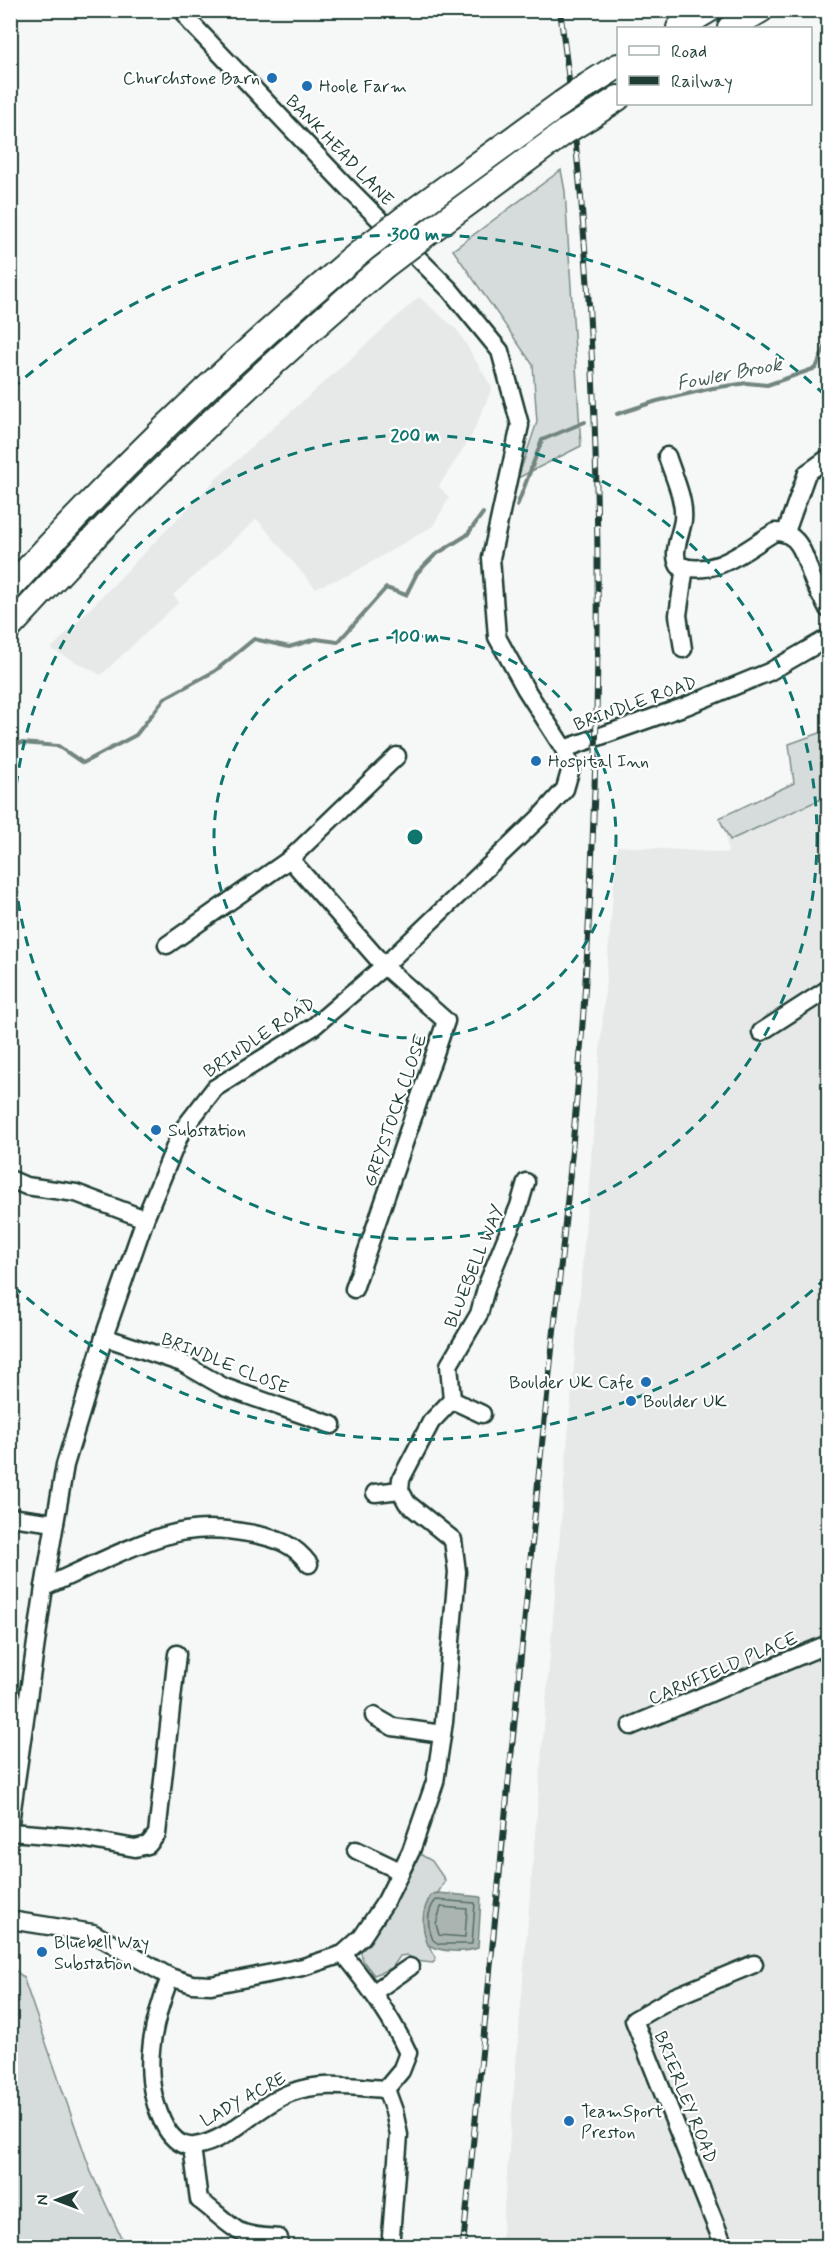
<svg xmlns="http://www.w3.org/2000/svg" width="839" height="2257" font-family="Mynerve,sans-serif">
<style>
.built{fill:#e6e9e8}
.green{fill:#d6dcdb;stroke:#7a8c88;stroke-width:1.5}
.water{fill:#aab5b1;stroke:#72857f;stroke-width:1.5}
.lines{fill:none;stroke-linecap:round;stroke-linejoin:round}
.shore{stroke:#576d66;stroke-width:1.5}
.stream{stroke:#72857f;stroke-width:4}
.minor-casing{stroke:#1f3d34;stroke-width:21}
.highway-casing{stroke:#1f3d34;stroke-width:28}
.minor{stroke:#fff;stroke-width:16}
.highway{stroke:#fff;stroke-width:24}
.rail-casing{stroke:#1f3d34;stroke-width:6}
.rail{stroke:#fff;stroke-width:4;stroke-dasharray:11;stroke-linecap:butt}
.highway-bridge-casing{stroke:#1f3d34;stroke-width:28;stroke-linecap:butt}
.highway-bridge{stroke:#fff;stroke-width:24}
.ring{fill:none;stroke:#0f766e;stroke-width:3;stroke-dasharray:10 8}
.poi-dot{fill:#1f6fb2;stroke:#fff;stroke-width:2}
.labels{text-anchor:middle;stroke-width:4.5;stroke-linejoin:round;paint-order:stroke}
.poi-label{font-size:18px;fill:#1f3d34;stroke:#fff;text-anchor:start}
.street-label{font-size:18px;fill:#1f3d34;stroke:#fff}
.water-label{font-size:20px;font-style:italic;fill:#49615a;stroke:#fff}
.centre{fill:#0f766e;stroke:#fff;stroke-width:3}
.ring-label{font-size:18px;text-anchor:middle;font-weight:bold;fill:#0f766e;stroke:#fff;stroke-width:4.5;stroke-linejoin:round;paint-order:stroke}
</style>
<rect width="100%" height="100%" fill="#f6f7f7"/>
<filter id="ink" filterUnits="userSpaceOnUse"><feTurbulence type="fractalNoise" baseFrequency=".0167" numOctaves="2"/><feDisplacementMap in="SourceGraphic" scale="12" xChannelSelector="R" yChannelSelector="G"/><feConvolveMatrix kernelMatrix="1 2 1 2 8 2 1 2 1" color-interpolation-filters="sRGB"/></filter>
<g filter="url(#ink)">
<g class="built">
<polygon points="419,297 458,331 492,388 472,435 439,486 449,498 433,526 351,574 315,588 257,519 173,595 179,602 101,675 51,649 215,480"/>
<polygon points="828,777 828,2246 501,2246 617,846 728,853 724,821"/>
</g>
<g class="green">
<polygon points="561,170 565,191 581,446 518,478 537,422 533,365 453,250"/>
<polygon points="828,730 828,796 730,840 719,818 794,783 789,744"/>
<path d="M 418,1853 L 432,1861 L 445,1880 L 438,1893 L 433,1894 C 423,1923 418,1931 436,1958 L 433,1963 L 415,1961 L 407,1955 L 400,1956 L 392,1968 L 374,1975 L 363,1961 L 360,1949 L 390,1910 Z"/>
<polygon points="10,1966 23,1977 91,2172 125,2246 11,2246"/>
</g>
<path class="water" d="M 438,1893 L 481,1897 L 478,1948 C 463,1953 442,1952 428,1945 C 421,1926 421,1912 431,1895 Z"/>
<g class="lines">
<g class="shore">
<path d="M 436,1900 L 475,1903 L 472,1944 L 439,1944 L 433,1940 C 427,1926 426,1912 436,1900 Z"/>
<polygon points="441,1907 467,1909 465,1937 439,1935 436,1924"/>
</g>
<g class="stream">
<polyline points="617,414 657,401 713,388 747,383 767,385 816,368 828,340"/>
<polyline points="517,506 542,440 585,422"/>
<polyline points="10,742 58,746 83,763 136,735 165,698 215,671 254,639 289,647 316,639 338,642 386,588 406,595 417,573 435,555 467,535 483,513"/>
</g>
<g class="minor-casing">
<g id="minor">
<path d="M 667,456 C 673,475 685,499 683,520 C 681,535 671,552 679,566 C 718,577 744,550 775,532 C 802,532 805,560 813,580 C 817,590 823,599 828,609"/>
<polyline points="786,532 807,473 828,458"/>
<polyline points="683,649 678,615 685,567"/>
<polyline points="564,749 686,706 769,672 828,638"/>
<polyline points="290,859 397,756"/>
<polyline points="167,945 290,859 384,966 446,1021 354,1289"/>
<polyline points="761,1032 828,989"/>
<polyline points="10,1179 26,1186 76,1193 145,1219"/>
<polyline points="104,1337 182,1363 224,1387 332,1425"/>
<polyline points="452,1400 482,1414"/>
<polyline points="375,1493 400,1490"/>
<polyline points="10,1517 55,1523"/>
<path d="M 44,1587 C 84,1570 145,1537 186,1531 C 210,1527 231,1530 254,1534 C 278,1539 294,1544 309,1564"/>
<polyline points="374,1716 393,1727 442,1734"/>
<polyline points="631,1726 828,1644"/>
<polyline points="10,1823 44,1587 65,1465 104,1337 145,1219 181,1132 215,1088 313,1027 384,966 539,818 565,789 571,768 564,749 525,688 497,637 491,558 520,425 500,351 450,290 348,188 191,23 183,10"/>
<polyline points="10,1832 75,1837 135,1848 148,1845 157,1834 177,1654"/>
<polyline points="356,1850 400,1871"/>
<polyline points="10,1920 93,1933 170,1977 192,1984 211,1985 303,1967 343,1954 362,1937 386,1901 411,1851 435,1782 444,1722 457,1572 453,1540 407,1503 400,1490 401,1479 431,1422 452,1400 449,1365 479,1314 487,1285 519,1206 526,1182"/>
<path d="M 343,1954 C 368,1985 391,2016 408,2053 L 401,2071 L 386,2089 L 394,2111 L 399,2135 L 391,2236"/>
<path d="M 170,1977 C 151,2027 139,2079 166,2128 C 172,2138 182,2148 195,2146 C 232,2140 256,2106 290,2093 C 320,2081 354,2087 386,2089"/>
<polyline points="374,1992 410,1967"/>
<path d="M 192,2147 L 199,2200 C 210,2207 232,2229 241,2232 C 253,2237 266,2237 279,2238"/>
<polyline points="724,2246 634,2020 674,1997 754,1964"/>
</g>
</g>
<g class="highway-casing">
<g id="highway">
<polyline points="679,28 709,10"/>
<polyline points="730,28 761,10"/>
<polyline points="588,85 618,66"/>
<polyline points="591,116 618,98"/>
<polyline points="415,210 562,103"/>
<polyline points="433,229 565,132"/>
<path d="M 10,588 C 120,466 238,354 364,249"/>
<path d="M 10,627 C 127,499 250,380 382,268"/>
</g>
</g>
<use href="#minor" class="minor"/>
<use href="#highway" class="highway"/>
<g class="rail-casing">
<path id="rail" d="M 463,2246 C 488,1988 513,1730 539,1472 C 557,1300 577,1128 587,956 C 605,641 603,323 560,10"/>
</g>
<use href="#rail" class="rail"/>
<g class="highway-bridge-casing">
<g id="highway-bridge">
<polyline points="562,103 588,85"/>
<polyline points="565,132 591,116"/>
<polyline points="364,249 415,210"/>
<polyline points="382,268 433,229"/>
</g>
</g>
<use href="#highway-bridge" class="highway-bridge"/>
</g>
</g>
<g class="ring">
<circle cx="415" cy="837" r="201"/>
<circle cx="415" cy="837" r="402"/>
<path d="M826 1278A603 603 0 0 1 12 1285M12 389A603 603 0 0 1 826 396"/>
</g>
<g class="poi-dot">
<circle cx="272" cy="78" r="6"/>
<circle cx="307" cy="86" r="6"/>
<circle cx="536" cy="761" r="6"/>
<circle cx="156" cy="1130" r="6"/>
<circle cx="646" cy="1382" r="6"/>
<circle cx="631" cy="1401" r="6"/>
<circle cx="42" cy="1952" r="6"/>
<circle cx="569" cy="2121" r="6"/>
</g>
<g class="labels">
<g class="poi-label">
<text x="260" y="84" text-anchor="end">Churchstone Barn</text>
<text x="319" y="92">Hoole Farm</text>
<text x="548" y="767">Hospital Inn</text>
<text x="168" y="1136">Substation</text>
<text x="634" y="1388" text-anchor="end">Boulder UK Cafe</text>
<text x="643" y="1407">Boulder UK</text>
<text x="54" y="1948">Bluebell Way<tspan x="54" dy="21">Substation</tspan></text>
<text x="581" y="2117">TeamSport<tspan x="581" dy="21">Preston</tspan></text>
</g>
<g class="street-label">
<text transform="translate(340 150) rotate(46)" y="6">BANK HEAD LANE</text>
<text transform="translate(635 703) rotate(-20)" y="6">BRINDLE ROAD</text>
<text transform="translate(259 1037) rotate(-34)" y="6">BRINDLE ROAD</text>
<text transform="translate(395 1110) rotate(-71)" y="6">GREYSTOCK CLOSE</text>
<text transform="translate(474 1266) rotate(-68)" y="6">BLUEBELL WAY</text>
<text transform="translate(225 1363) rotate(22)" y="6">BRINDLE CLOSE</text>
<text transform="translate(723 1668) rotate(-23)" y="6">CARNFIELD PLACE</text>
<text transform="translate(686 2097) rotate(68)" y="6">BRIERLEY ROAD</text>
<text transform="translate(243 2099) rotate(-29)" y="6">LADY ACRE</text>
</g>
<g class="water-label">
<text transform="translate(729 373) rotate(-11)" y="7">Fowler Brook</text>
</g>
</g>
<circle cx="415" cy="837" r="9" class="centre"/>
<g class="ring-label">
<text x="415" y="240">300 m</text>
<text x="415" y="441">200 m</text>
<text x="415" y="642">100 m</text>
</g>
<rect width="839" height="2257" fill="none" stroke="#fff" stroke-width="36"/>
<rect x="18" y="18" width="803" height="2221" fill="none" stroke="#1f3d34" stroke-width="2" filter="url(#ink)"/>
<rect x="617" y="27" width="195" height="78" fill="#ffffff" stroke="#a5b1ae" stroke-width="1.5"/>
<rect x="629" y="46" width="30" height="9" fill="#ffffff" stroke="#a5b1ae" stroke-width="1.5"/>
<text x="671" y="57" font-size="18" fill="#1f3d34">Road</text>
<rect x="629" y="76" width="30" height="9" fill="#1f3d34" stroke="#a5b1ae" stroke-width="1.5"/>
<text x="671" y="87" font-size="18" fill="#1f3d34">Railway</text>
<g transform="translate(57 2200) rotate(270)" stroke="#ffffff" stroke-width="4.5" paint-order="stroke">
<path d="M0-4.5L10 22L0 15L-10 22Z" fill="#1f3d34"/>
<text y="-9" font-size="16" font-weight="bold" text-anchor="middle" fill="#1f3d34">N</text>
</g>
</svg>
